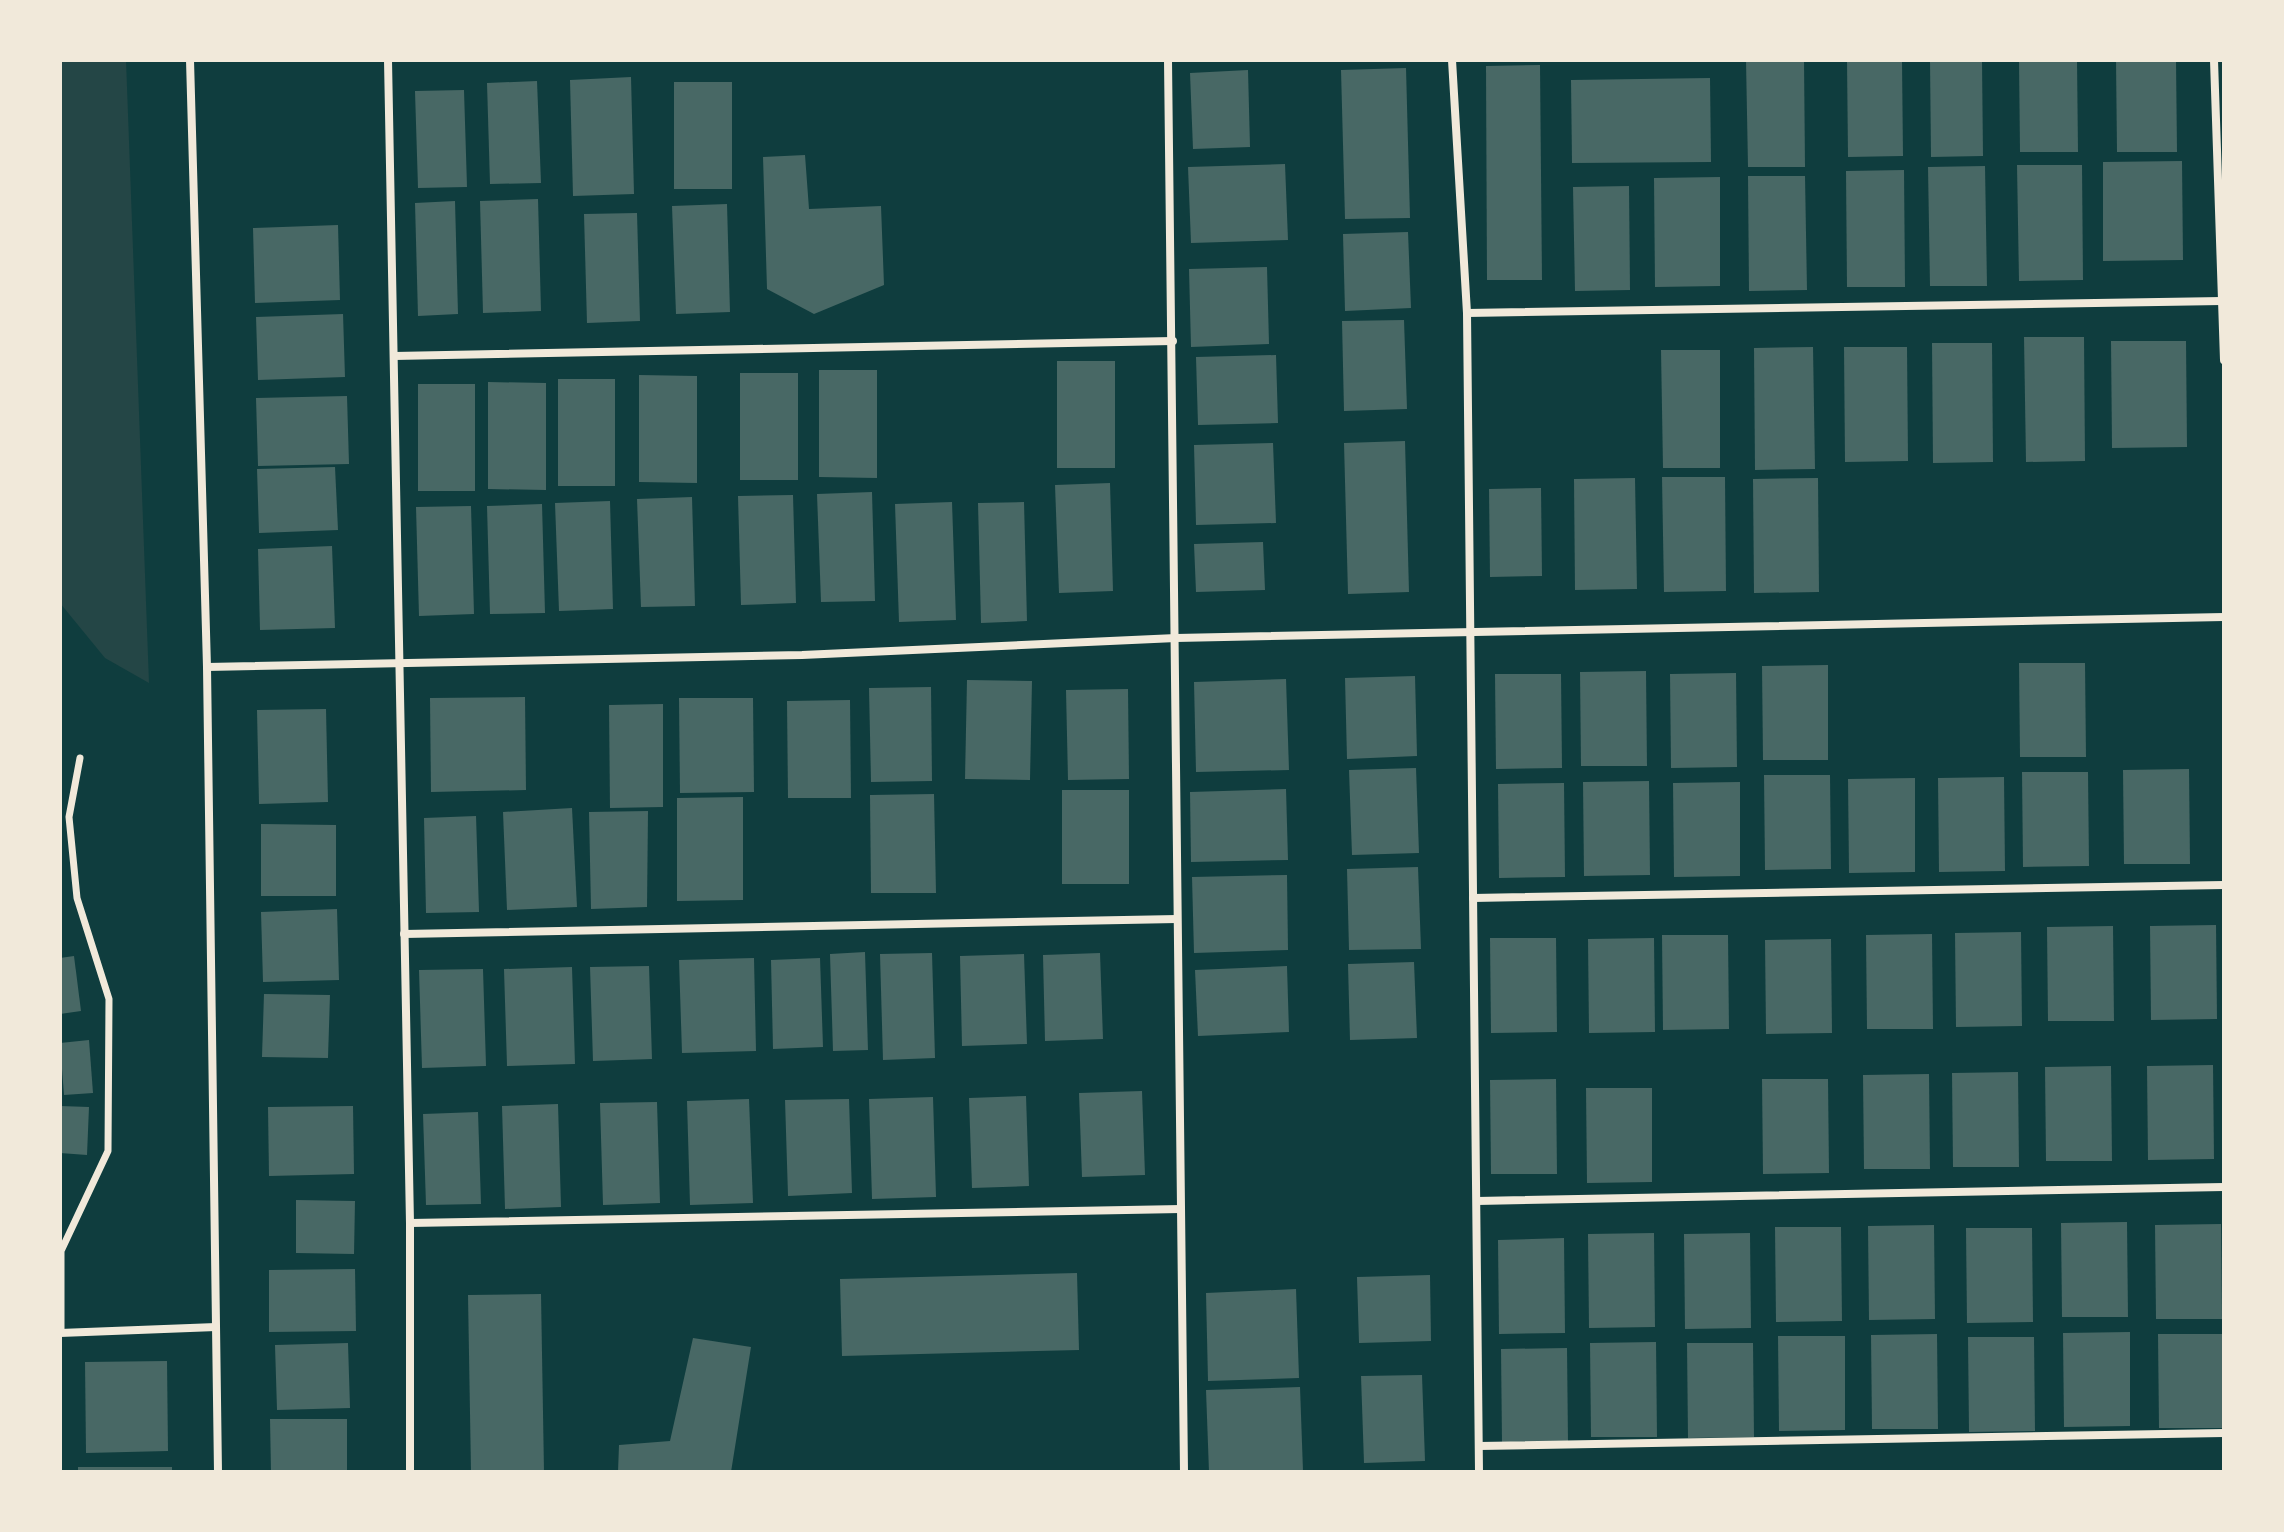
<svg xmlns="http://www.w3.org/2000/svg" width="2284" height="1532" font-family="'Open Sans',sans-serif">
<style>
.green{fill:#244646}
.building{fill:#486865}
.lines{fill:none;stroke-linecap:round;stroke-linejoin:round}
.pedestrian{stroke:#f1e9da;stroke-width:7}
.minor{stroke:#f1e9da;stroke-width:8}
</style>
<rect width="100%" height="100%" fill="#0f3d3e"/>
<polygon class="green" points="60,60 126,60 149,683 105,658 60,603"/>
<g class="building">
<polygon points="1746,60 1804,60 1805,167 1748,167"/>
<polygon points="1847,60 1902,60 1903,156 1848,157"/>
<polygon points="1930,60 1982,60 1983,156 1931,157"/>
<polygon points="2019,60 2077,60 2078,152 2020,152"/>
<polygon points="2116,60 2176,60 2177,152 2117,152"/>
<polygon points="1540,65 1542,280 1487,280 1486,66"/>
<polygon points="1406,68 1410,218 1345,219 1341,70"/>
<polygon points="1248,70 1250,147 1193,149 1190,73"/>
<polygon points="631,77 634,194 573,196 570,80"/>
<polygon points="1710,78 1711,162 1572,163 1571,80"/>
<polygon points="537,81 541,183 490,184 487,83"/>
<rect x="674" y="82" width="58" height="107"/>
<polygon points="464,90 467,187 418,188 415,91"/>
<polygon points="805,155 809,209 881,206 884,285 814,314 767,289 763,157"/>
<polygon points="2182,161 2183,260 2103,261 2103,162"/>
<polygon points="1285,164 1288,240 1191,243 1188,167"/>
<polygon points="2017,165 2082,165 2083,280 2019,281"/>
<polygon points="1985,166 1987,286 1930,286 1928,167"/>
<polygon points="1904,170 1905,287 1847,287 1846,171"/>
<polygon points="1748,176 1805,176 1807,290 1749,291"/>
<polygon points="1720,177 1720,286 1655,287 1654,178"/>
<polygon points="1629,186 1630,290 1575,291 1573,187"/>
<polygon points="538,199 541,311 483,313 480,201"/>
<polygon points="455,201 458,314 418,316 415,203"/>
<polygon points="727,204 730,312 676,314 672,206"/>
<polygon points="637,213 640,321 587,323 584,214"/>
<polygon points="338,225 340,300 255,303 253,228"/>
<polygon points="1408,232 1411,308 1345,311 1343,234"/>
<polygon points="1267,267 1269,344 1191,347 1189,269"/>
<polygon points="343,314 345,377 258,380 256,317"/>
<polygon points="1404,320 1407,409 1344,411 1342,321"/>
<polygon points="2024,337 2084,337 2085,461 2026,462"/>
<polygon points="2111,341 2186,341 2187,447 2112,448"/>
<polygon points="1932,343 1992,343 1993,462 1933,463"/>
<polygon points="1813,347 1815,469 1755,470 1754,348"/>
<polygon points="1844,347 1907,347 1908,461 1845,462"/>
<polygon points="1661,350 1720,350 1720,468 1663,468"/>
<polygon points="1276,355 1278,423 1198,425 1196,357"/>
<rect x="1057" y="361" width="58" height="107"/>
<polygon points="819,370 877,370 877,478 819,477"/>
<rect x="740" y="373" width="58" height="107"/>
<polygon points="639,375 697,376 697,483 639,482"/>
<rect x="558" y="379" width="57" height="107"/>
<polygon points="488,382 546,383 546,490 488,489"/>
<rect x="418" y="384" width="57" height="107"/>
<polygon points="347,396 349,464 258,466 256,398"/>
<polygon points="1405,441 1409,592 1348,594 1344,443"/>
<polygon points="1273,443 1276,523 1196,525 1194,445"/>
<polygon points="335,467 338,530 259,533 257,469"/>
<polygon points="1662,477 1725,477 1726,591 1664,592"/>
<polygon points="1635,478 1637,589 1575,590 1574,479"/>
<polygon points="1818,478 1819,592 1754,593 1753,479"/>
<polygon points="1110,483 1113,591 1059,593 1055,485"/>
<polygon points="1541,488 1542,576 1490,577 1489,489"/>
<polygon points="872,492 875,601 821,602 817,494"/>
<polygon points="793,495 796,603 741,605 738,496"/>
<polygon points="692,497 695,606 641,607 637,499"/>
<polygon points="610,501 613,609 559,611 555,503"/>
<polygon points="952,502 956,620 899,622 895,504"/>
<polygon points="1024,502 1027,621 981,623 978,503"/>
<polygon points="542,504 545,613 490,614 487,506"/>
<polygon points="471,506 474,614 419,616 416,507"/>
<polygon points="1263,542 1265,590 1196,592 1194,544"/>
<polygon points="332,546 335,628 260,630 258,549"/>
<polygon points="2019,663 2085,663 2086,757 2020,757"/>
<polygon points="1828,665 1828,760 1763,760 1762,666"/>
<polygon points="1646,671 1647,766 1581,766 1580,672"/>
<polygon points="1736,673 1737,767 1671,768 1670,674"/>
<polygon points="1495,674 1561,674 1562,768 1496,769"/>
<polygon points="1415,676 1417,756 1347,759 1345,678"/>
<polygon points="1286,679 1289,770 1196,772 1194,682"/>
<polygon points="967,680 1032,681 1030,780 965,779"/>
<polygon points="931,687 932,781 871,782 869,688"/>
<polygon points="1128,689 1129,779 1068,780 1066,690"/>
<polygon points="525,697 526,790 431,792 430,698"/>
<polygon points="679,698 753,698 754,792 680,793"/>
<polygon points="850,700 851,798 788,798 787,701"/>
<polygon points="663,704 663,807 610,808 609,705"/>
<polygon points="326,709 328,802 259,804 257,710"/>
<polygon points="1416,768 1419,853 1352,855 1349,770"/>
<polygon points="2189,769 2190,864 2124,864 2123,770"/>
<polygon points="2022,772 2088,772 2089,866 2023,867"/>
<polygon points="1764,775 1830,775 1831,869 1765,870"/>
<polygon points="2004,777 2005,871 1939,872 1938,778"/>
<polygon points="1915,778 1915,872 1849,873 1848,779"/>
<polygon points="1649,781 1650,875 1584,876 1583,782"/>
<polygon points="1740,782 1740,876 1674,877 1673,783"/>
<polygon points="1564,783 1565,877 1499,878 1498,784"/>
<polygon points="1286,789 1288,860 1191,862 1190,792"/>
<rect x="1062" y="790" width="67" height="94"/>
<polygon points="934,794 936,893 871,893 870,795"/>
<polygon points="743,797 743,900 677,901 677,798"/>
<polygon points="572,808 577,907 507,910 503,812"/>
<polygon points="648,811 647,907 591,909 589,812"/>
<polygon points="476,816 479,912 426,913 424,818"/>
<polygon points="261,824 336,825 336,896 261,896"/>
<polygon points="1418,867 1421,949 1349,950 1347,869"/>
<polygon points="1287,875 1288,950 1194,953 1192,877"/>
<polygon points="337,909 339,980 263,982 261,912"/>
<polygon points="2216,925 2217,1019 2151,1020 2150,926"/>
<polygon points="2113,926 2114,1021 2048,1021 2047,927"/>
<polygon points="2021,932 2022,1026 1956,1027 1955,933"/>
<polygon points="1932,934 1933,1029 1867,1029 1866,935"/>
<polygon points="1662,935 1728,935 1729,1029 1663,1030"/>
<polygon points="1490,938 1556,938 1557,1032 1491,1033"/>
<polygon points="1654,938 1655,1032 1589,1033 1588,939"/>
<polygon points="1831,939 1832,1033 1766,1034 1765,940"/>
<polygon points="865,952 868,1050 833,1051 830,954"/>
<polygon points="932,953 935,1058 883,1060 880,954"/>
<polygon points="1100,953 1103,1039 1045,1041 1043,955"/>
<polygon points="1024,954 1027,1044 962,1046 960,956"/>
<polygon points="74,956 81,1011 60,1014 60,958"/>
<polygon points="754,958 756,1051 682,1053 679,960"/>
<polygon points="820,958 823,1047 773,1049 771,960"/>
<polygon points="1414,962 1417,1038 1350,1040 1348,964"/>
<polygon points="649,966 652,1059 593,1061 590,967"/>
<polygon points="1287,966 1289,1032 1198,1036 1195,970"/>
<polygon points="572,967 575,1064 507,1066 504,969"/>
<polygon points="483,969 486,1066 422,1068 419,970"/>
<polygon points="264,994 330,995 328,1058 262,1057"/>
<polygon points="89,1040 93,1093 64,1095 60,1043"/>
<polygon points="2213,1065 2214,1159 2148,1160 2147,1066"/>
<polygon points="2111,1066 2112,1161 2046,1161 2045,1067"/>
<polygon points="2018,1072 2019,1167 1953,1167 1952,1073"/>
<polygon points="1929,1074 1930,1169 1864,1169 1863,1075"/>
<polygon points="1556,1079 1557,1174 1491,1174 1490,1080"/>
<polygon points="1762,1079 1828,1079 1829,1173 1763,1174"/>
<polygon points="1586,1088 1652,1088 1652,1182 1587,1183"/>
<polygon points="1142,1091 1145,1175 1082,1177 1079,1093"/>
<polygon points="1026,1096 1029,1186 972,1188 969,1098"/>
<polygon points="933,1097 936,1197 872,1199 869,1099"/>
<polygon points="749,1099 753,1203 690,1205 687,1101"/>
<polygon points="849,1099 852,1193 788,1196 785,1100"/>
<polygon points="657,1102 660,1203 603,1205 600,1103"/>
<polygon points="558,1104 561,1207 505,1209 502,1106"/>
<polygon points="60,1106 89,1107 87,1155 60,1153"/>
<polygon points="353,1106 354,1174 269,1176 268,1107"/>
<polygon points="478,1112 481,1204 426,1205 423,1114"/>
<polygon points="296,1200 355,1201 354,1254 296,1253"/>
<polygon points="2127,1222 2128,1317 2062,1317 2061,1223"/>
<polygon points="2221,1224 2222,1319 2156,1319 2155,1225"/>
<polygon points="1934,1225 1935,1319 1869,1320 1868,1226"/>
<polygon points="1775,1227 1841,1227 1842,1321 1776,1322"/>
<polygon points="1966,1228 2032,1228 2033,1322 1967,1323"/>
<polygon points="1654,1233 1655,1327 1589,1328 1588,1234"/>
<polygon points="1750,1233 1751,1328 1685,1329 1684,1234"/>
<polygon points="1564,1238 1565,1333 1499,1334 1498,1240"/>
<polygon points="355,1269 356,1331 269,1332 269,1270"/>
<polygon points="1077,1273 1079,1350 842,1356 840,1279"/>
<polygon points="1430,1275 1431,1341 1359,1343 1357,1277"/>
<polygon points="1296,1289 1299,1378 1208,1381 1206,1293"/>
<polygon points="541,1294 544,1472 471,1472 468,1295"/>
<polygon points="2130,1332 2130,1426 2064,1427 2063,1333"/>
<polygon points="1937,1334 1938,1429 1872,1429 1871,1335"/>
<polygon points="2158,1334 2224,1334 2224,1428 2159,1428"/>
<polygon points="1778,1336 1845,1336 1845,1430 1779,1431"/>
<polygon points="1968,1337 2034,1337 2035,1431 1969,1432"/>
<polygon points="693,1338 751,1347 731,1472 618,1472 619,1445 670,1441"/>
<polygon points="1656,1342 1657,1437 1591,1437 1590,1343"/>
<polygon points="348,1343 350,1408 277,1410 275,1345"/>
<polygon points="1687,1343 1753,1343 1754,1437 1688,1438"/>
<polygon points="1567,1348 1568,1442 1502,1443 1501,1349"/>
<polygon points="167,1361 168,1451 86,1453 85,1362"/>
<polygon points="1422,1375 1425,1461 1364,1463 1361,1376"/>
<polygon points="1300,1387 1303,1471 1209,1472 1206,1390"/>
<polygon points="270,1419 347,1419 347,1472 271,1472"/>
<rect x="78" y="1467" width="94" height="5"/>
</g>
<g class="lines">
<polyline class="pedestrian" points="61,1331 61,1251 108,1151 109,999 77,898 69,817 80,758"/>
<g class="minor">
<polyline points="190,60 207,667 218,1472"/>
<polyline points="388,60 410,1223 410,1472"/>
<polyline points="1168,60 1184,1472"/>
<polyline points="1452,60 1467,313 1479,1472"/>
<polyline points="2214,60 2224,360"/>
<polyline points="1467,313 2222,301"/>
<polyline points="394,356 1173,341"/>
<polyline points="207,667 802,655 1176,638 2224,617"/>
<polyline points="1473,898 2224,885"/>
<polyline points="404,934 1177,919"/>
<polyline points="1477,1201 2224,1187"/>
<polyline points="410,1223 1181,1209"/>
<polyline points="60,1333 216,1327"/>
<polyline points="1479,1446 2224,1433"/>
</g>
</g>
<rect width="2284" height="1532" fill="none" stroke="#f1e9da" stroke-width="124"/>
</svg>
